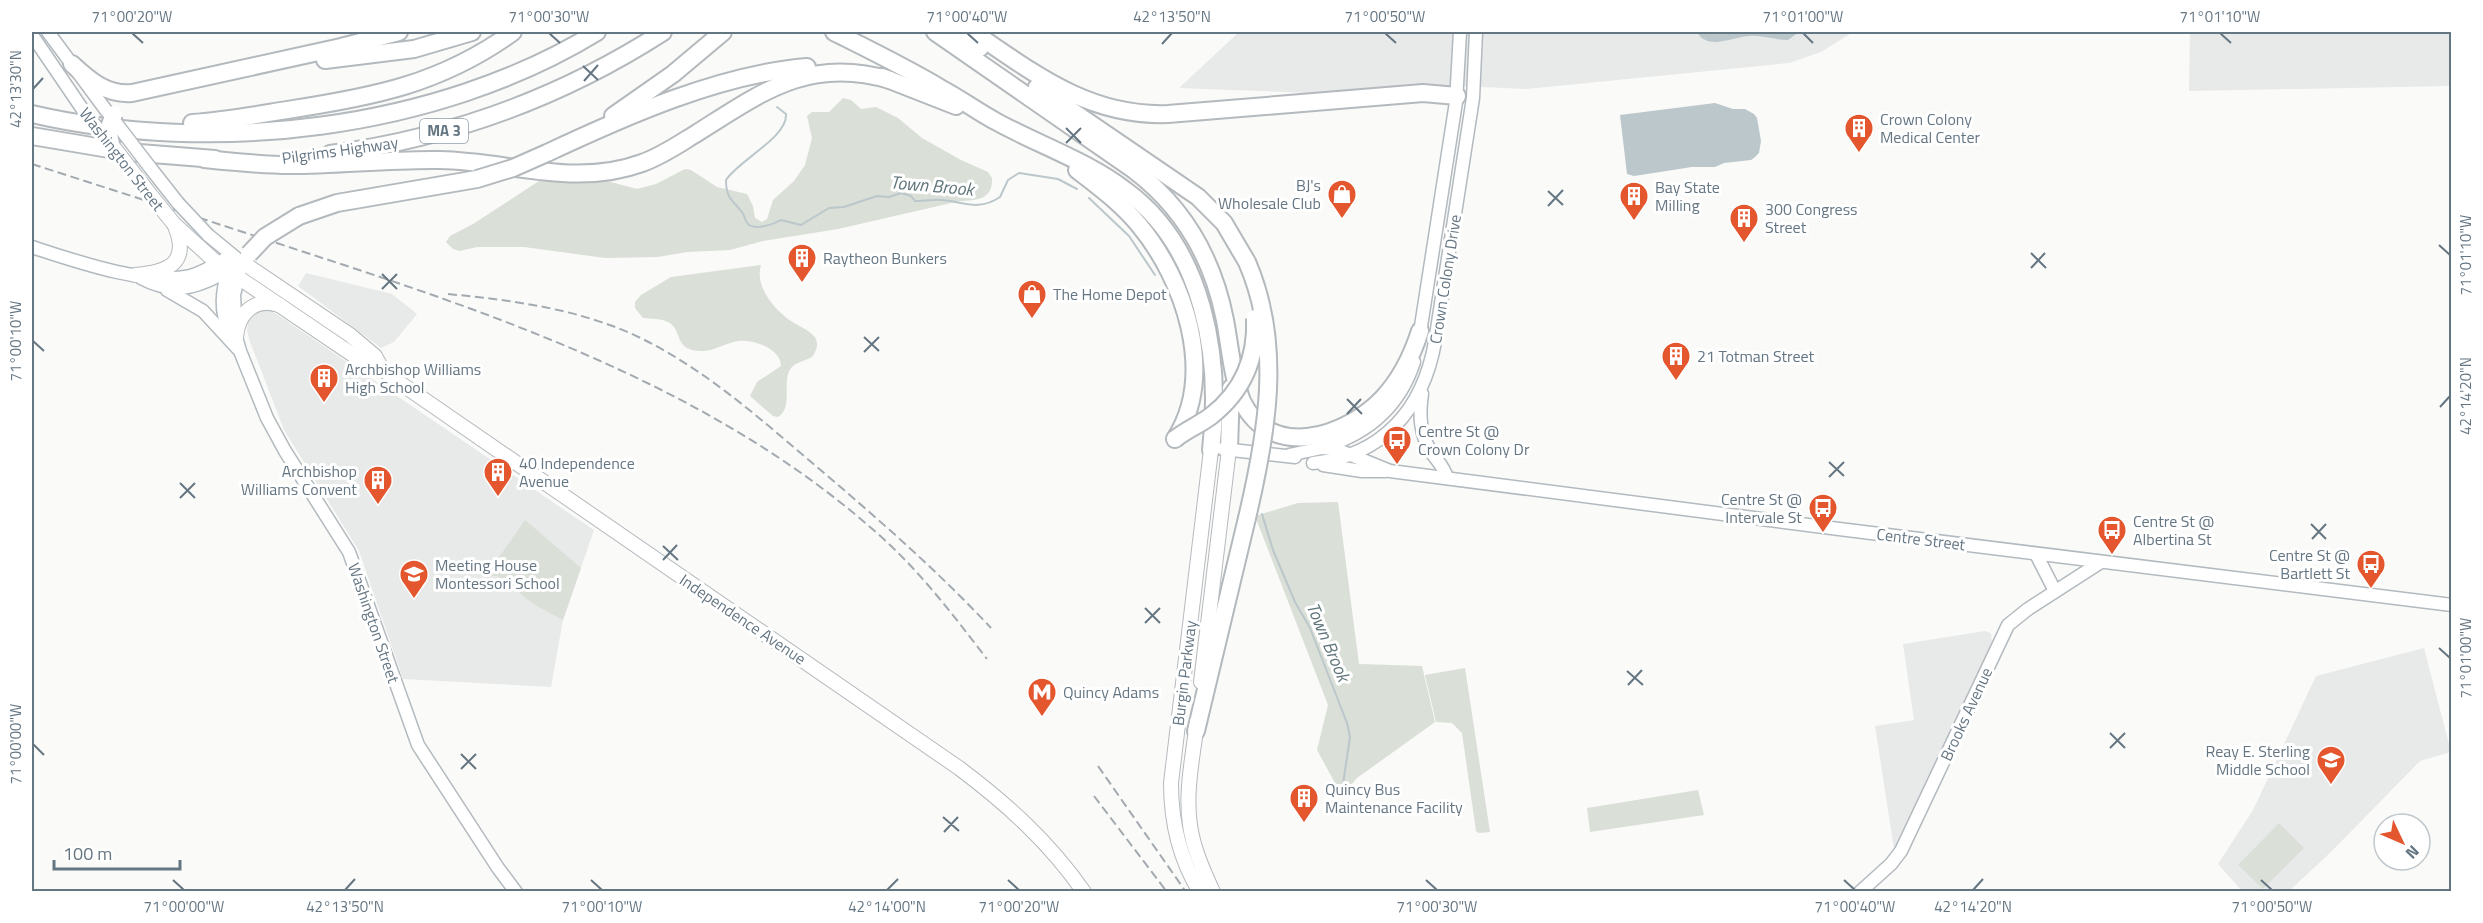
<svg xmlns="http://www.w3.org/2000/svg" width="2483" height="923" font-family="'Titillium Web',sans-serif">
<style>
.built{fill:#e8e9e9}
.green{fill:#dadfd7}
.water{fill:#bbc7cb}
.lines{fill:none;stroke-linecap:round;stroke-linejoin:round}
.stream{stroke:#bbc7cb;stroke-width:2}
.secondary-casing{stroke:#b3babf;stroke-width:15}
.primary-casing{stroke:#b5babe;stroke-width:16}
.highway-casing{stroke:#b4b9bd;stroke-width:20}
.secondary{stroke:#fff;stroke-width:12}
.primary{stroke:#fff;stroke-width:14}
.highway{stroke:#fff;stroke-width:16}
.rail{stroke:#a2aab0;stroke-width:2;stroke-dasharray:9 4.5;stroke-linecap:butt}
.secondary-bridge-casing{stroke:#b3babf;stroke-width:15;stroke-linecap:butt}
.primary-bridge-casing{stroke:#b5babe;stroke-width:16;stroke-linecap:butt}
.highway-bridge-casing{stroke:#b4b9bd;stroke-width:20;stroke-linecap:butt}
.secondary-bridge{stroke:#fff;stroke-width:12}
.primary-bridge{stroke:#fff;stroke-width:14}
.highway-bridge{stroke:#fff;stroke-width:16}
.ticks{fill:none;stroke:#657683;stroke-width:2}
.labels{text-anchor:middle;stroke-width:6;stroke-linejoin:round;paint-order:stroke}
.shield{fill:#fff;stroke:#939fa8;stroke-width:1.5}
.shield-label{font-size:15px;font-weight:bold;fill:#657683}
.poi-label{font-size:16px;fill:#657683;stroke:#fff;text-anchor:start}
.street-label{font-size:16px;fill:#657683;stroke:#fff}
.water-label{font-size:18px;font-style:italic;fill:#60757c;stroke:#fff}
.neatline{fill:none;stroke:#657683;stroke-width:2}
.ticks-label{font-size:15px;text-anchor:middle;fill:#657683}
</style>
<rect width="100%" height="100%" fill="#fafaf8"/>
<g class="built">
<polygon points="1239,32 1853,32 1821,52 1789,63 1526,89 1438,85 1335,94 1179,88"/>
<polygon points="2190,32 2451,32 2451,86 2189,91"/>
<polygon points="306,273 392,294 417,314 394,342 381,348 298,286"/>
<polygon points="262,310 272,311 594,530 563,620 551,687 403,679 359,551 284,430 249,339 247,330 248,322 253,315"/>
<polygon points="1985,631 1991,633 1992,643 1894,849 1875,726 1914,720 1903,644"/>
<polygon points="2424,648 2451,752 2420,761 2331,852 2289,891 2242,891 2218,864 2253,810 2316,676"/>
</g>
<g class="green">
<path d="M 843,98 L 851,100 L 861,109 L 876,107 L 898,118 L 922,138 L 961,160 L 988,172 L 992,178 C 993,200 977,200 960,201 L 838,229 L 763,241 L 730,250 L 687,252 L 658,257 L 605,258 L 524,247 L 477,247 L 460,251 L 453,249 L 446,242 L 450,236 L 473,224 L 539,181 L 607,181 L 637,189 L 656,184 L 685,169 L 691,170 L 717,187 L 747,194 L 753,206 L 755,218 L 762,222 L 767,219 L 773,200 L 794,181 L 805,165 L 812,138 L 807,116 L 812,112 L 829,112 Z"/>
<path d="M 761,265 C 754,287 776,312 794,323 C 808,331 826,337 812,357 C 805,361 796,362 791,368 C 781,382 794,407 778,417 L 773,416 L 750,396 L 757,382 L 781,366 C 781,348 753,339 738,341 C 725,343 715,351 702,351 C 674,351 683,333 670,323 C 662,318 651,319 643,318 L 635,308 L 635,302 L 641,295 L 671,277 Z"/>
<polygon points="1338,502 1359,664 1422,666 1435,722 1357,778 1351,785 1343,788 1335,783 1317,750 1328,705 1255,516 1298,503"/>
<path d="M 525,520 L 581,568 L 563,620 C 550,613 533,605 522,595 C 510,584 505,574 486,576 Z"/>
<polygon points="1465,668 1490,832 1479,833 1476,831 1462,733 1452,723 1436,722 1425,675"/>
<polygon points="1698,790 1704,815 1590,832 1587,808"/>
<polygon points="2279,823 2304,848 2263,889 2238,865"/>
</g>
<g class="water">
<path d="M 1697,32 L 1799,32 L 1788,40 C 1775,40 1762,35 1749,36 C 1731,37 1708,51 1697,32 Z"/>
<polygon points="1715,103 1733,109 1745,109 1754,114 1757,118 1761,141 1759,153 1755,157 1751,160 1724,163 1715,167 1692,167 1634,176 1627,174 1620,115"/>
</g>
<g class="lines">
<g class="stream">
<path d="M 777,107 L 786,114 C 788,137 739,160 726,180 C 726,198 732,200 742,212 C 745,216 745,222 749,225 C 757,230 774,224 781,220 L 801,225 L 829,208 L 844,207 L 877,196 L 889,197 L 901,193 L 911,196 L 915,201 C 922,201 927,200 934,200 C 958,198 975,214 1000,197 L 1008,180 L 1019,173 L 1058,179 L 1077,189"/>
<polyline points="1089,198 1129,236 1155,275"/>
<polyline points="1262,514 1273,550 1295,602 1310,628 1347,723 1350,737 1343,784"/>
</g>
<g class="secondary-casing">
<g id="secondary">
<polyline points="48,32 108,113"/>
<polyline points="32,35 83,110"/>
<polyline points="152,170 178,203"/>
<polyline points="208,235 236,258"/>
<path d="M 32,247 C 75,261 146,286 190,276 C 205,272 219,262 232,255"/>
<path d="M 229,267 C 222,291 219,310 230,334"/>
<polyline points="240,269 234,295 236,337 240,351 267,418 285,451 349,552 418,745 498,868 516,892"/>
<path d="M 141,278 C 176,297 202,286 234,267"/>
<polyline points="167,290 203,311 238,349"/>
<polyline points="1419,339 1456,102 1460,32"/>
<path d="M 1422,394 C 1419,413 1419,432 1430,450 C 1436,460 1444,466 1447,478"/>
<path d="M 1327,446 C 1370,432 1400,405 1414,362"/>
<polyline points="1223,449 1295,457"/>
<polyline points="1289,455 1322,448 1336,449 1390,471 1839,529 2452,605"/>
<path d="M 1313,463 C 1383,456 1423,409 1435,342 L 1473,98 L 1476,32"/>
<polyline points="1323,465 1362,471 1386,471"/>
<polyline points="2036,554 2055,591"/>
<polyline points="1860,892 1891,864 1901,851 2008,625 2028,609 2101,562"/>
</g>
</g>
<g class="primary-casing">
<g id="primary">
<polyline points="129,167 149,193"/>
<polyline points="174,224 217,263 365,363 382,369"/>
<path d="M 242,262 L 350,335 L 375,356 L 382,369 L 403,385 L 959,768 C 1007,804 1049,842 1084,892"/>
<path d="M 135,275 C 169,272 190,263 175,226"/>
<path d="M 236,337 C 238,313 255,297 279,305"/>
<polyline points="1201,682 1229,449"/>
<path d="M 1197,722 C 1193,756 1185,791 1190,825 C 1193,848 1203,870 1213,892"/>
<path d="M 1200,892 C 1179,858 1171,822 1171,783 L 1211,450"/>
</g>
</g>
<g class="highway-casing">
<g id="highway">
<path d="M 834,32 C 870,50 907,68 942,89 C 961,99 978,112 997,122 C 1039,145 1087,161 1125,190 C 1204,247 1222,358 1211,450"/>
<path d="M 935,32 L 1134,170 C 1183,207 1213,259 1225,320 C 1230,347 1232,375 1242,401 C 1271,461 1345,437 1382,399 C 1400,380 1412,356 1420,331"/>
<polyline points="959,32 980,48"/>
<path d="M 973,32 C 1035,74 1089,117 1168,114 L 1423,93 L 1457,96"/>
<polyline points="325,60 414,49 472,32"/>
<path d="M 72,64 C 90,81 107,95 132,93 L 341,47 L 399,32"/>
<polyline points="882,77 956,106"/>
<polyline points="1037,87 1198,197 1224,223 1247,262"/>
<path d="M 32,114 C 213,156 437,130 597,32"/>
<polyline points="613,116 673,74 723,32"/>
<path d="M 192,123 C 224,121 256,115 287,110 C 373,97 441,84 513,32"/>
<polyline points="32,136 127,152 215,159"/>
<path d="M 547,153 C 626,116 720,74 807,67"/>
<path d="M 330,154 C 450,138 562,97 663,32"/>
<path d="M 204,159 C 233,162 261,165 290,165 C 340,165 390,159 440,160 C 508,161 574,188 642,163 C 662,156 679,144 697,133 C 762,92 809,56 890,80"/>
<path d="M 1077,170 C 1099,187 1122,204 1139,225 C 1184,279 1217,374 1175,439"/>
<polyline points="299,216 337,203 477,179"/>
<polyline points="1229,449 1231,388"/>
<polyline points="1196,731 1247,518"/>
</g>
</g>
<use href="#secondary" class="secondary"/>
<use href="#primary" class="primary"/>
<use href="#highway" class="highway"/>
<g class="rail">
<path d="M 32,164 C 122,193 213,222 304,252 C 505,317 718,391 878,534 C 920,571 953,615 987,659"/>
<path d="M 448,294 C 510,300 572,308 630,333 C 696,363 749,409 804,456 C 869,511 933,566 991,628"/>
<polyline points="1098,766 1186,892"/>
<polyline points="1094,796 1167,892"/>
</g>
<g class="secondary-bridge-casing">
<g id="secondary-bridge">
<polyline points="83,110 110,144"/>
<polyline points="109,114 152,170"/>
<polyline points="178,203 208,235"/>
</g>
</g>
<g class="primary-bridge-casing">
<g id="primary-bridge">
<polyline points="111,144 129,167"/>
<polyline points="149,193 174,224"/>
</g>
</g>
<g class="highway-bridge-casing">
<g id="highway-bridge">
<polyline points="111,144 108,130 114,114"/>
<polyline points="477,179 513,168 547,153"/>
<polyline points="249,254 265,237 299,216"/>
<path d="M 1175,439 C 1186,430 1199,425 1211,416 C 1243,391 1257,359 1255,318"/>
<path d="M 1247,518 C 1267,433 1283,345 1247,262"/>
</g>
</g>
<use href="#secondary-bridge" class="secondary-bridge"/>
<use href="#primary-bridge" class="primary-bridge"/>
<use href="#highway-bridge" class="highway-bridge"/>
</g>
<path class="ticks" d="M 132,33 L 143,43M 549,33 L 560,43M 967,33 L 978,43M 1385,33 L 1396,43M 1803,33 L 1813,43M 2220,33 L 2231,43M 1162,44 L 1172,33M 583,66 L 598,80M 584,81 L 598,65M 33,89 L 43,78M 1066,128 L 1081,143M 1066,143 L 1081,128M 1548,191 L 1563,205M 1548,206 L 1563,190M 2439,245 L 2450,255M 2031,253 L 2046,268M 2031,268 L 2045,253M 382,274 L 397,289M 382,289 L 397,274M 864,337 L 879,351M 33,341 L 44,351M 864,352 L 879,337M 1347,399 L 1362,414M 2440,407 L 2450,396M 1347,414 L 1361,399M 1829,462 L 1844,476M 1829,477 L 1844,462M 180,483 L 195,498M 180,498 L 195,483M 2311,524 L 2326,539M 2312,539 L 2326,524M 663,546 L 678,560M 663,560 L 677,545M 1145,608 L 1160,623M 1145,623 L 1160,608M 2439,648 L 2450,658M 1627,671 L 1643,685M 1628,685 L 1642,670M 2110,733 L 2125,748M 33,744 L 44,755M 2110,748 L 2125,733M 461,754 L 476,769M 461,769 L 476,754M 943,817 L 959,831M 944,832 L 958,817M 173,880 L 184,890M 591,880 L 602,890M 1008,880 L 1019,890M 1426,880 L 1437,890M 1844,880 L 1855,890M 2261,880 L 2272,890M 345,890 L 355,879M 887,890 L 898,879M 1973,890 L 1983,879"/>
<defs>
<g id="building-pin" transform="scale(1.5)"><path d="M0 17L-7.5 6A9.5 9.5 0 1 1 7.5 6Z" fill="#e4572e" stroke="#fff"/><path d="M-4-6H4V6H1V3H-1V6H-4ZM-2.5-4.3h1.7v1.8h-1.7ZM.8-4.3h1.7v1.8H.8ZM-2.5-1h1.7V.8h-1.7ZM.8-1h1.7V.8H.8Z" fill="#fff"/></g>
<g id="shop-pin" transform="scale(1.5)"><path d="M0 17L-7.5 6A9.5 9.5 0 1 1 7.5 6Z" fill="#e4572e" stroke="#fff"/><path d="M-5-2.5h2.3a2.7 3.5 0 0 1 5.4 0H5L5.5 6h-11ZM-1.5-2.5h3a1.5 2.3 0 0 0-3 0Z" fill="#fff"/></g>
<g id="bus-pin" transform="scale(1.5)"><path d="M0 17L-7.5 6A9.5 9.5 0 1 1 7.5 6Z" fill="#e4572e" stroke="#fff"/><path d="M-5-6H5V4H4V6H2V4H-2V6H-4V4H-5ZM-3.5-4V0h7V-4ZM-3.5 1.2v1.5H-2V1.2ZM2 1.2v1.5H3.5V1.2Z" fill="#fff"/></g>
<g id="school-pin" transform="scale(1.5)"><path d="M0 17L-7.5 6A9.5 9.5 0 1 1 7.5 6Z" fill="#e4572e" stroke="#fff"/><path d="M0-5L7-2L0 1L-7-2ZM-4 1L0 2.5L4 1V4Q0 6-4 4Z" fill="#fff"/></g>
<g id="metro-pin" transform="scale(1.5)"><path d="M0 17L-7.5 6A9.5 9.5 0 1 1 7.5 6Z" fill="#e4572e" stroke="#fff"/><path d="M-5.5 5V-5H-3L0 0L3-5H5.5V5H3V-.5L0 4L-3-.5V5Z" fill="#fff"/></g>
</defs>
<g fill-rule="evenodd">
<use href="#building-pin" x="1859" y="128"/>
<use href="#shop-pin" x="1342" y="194"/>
<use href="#building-pin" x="1634" y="196"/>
<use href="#building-pin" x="1744" y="218"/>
<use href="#building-pin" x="802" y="258"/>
<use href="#shop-pin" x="1032" y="294"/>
<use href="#building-pin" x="1676" y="356"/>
<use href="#building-pin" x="324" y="378"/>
<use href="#bus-pin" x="1397" y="440"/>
<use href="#building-pin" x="498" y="472"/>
<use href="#building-pin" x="378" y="480"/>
<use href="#bus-pin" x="1823" y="508"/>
<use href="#bus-pin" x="2112" y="530"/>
<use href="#bus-pin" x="2371" y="564"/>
<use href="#school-pin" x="414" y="574"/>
<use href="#metro-pin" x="1042" y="692"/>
<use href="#school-pin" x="2331" y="760"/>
<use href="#building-pin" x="1304" y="798"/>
</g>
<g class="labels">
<rect class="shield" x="420" y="119" width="48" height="24" rx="4.5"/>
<g class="shield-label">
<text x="444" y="136">MA 3</text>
</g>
<g class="poi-label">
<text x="1880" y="125">Crown Colony<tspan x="1880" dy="18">Medical Center</tspan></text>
<text x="1321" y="191" text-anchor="end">BJ's<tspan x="1321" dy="18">Wholesale Club</tspan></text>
<text x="1655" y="193">Bay State<tspan x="1655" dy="18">Milling</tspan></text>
<text x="1765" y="215">300 Congress<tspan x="1765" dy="18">Street</tspan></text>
<text x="823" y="264">Raytheon Bunkers</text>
<text x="1053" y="300">The Home Depot</text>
<text x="1697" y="362">21 Totman Street</text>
<text x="345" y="375">Archbishop Williams<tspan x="345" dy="18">High School</tspan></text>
<text x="1418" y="437">Centre St @<tspan x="1418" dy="18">Crown Colony Dr</tspan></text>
<text x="519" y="469">40 Independence<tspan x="519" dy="18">Avenue</tspan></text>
<text x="357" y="477" text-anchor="end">Archbishop<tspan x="357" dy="18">Williams Convent</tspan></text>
<text x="1802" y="505" text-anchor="end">Centre St @<tspan x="1802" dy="18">Intervale St</tspan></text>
<text x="2133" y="527">Centre St @<tspan x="2133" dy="18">Albertina St</tspan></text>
<text x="2350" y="561" text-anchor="end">Centre St @<tspan x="2350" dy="18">Bartlett St</tspan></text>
<text x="435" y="571">Meeting House<tspan x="435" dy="18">Montessori School</tspan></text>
<text x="1063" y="698">Quincy Adams</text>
<text x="2310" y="757" text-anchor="end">Reay E. Sterling<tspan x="2310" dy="18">Middle School</tspan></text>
<text x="1325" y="795">Quincy Bus<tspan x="1325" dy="18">Maintenance Facility</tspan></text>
</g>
<g class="street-label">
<text transform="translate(340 150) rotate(-8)" y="6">Pilgrims Highway</text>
<text transform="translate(122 159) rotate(52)" y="6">Washington Street</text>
<text transform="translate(1445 279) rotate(-81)" y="6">Crown Colony Drive</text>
<text transform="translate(1921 539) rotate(7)" y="6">Centre Street</text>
<text transform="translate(743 619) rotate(34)" y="6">Independence Avenue</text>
<text transform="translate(374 623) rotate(71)" y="6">Washington Street</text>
<text transform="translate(1184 673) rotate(-83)" y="6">Burgin Parkway</text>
<text transform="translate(1966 714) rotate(-65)" y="6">Brooks Avenue</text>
</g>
<g class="water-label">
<text transform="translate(932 186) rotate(5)" y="6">Town Brook</text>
<text transform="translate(1328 642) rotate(67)" y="6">Town Brook</text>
</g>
</g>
<rect width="2483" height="923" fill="none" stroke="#ffffff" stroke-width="66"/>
<g transform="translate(2402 842) rotate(134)"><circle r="28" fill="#ffffff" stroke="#c1c8cd" stroke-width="1.5"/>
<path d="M0-4.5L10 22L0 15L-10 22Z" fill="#e4572e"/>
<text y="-9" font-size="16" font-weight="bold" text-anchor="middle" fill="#657683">N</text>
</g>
<path d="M54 860v9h126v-9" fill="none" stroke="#657683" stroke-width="3"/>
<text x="63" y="860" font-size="18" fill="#657683" stroke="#ffffff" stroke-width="4.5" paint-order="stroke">100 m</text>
<rect x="33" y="33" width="2417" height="857" class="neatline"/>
<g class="ticks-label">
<text x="132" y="22">71°00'20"W</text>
<text x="549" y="22">71°00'30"W</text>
<text x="967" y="22">71°00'40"W</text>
<text x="1172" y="22">42°13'50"N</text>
<text x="1385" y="22">71°00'50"W</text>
<text x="1803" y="22">71°01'00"W</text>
<text x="2220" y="22">71°01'10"W</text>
<text transform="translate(16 89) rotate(-90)" y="5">42°13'30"N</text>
<text transform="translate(2466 255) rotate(-90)" y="5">71°01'10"W</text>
<text transform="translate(16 341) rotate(-90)" y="5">71°00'10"W</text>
<text transform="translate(2466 396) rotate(-90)" y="5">42°14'20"N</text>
<text transform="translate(2466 658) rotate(-90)" y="5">71°01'00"W</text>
<text transform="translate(16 744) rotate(-90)" y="5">71°00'00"W</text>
<text x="184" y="912">71°00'00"W</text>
<text x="345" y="912">42°13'50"N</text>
<text x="602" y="912">71°00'10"W</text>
<text x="887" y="912">42°14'00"N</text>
<text x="1019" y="912">71°00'20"W</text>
<text x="1437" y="912">71°00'30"W</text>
<text x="1855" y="912">71°00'40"W</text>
<text x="1973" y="912">42°14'20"N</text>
<text x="2272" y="912">71°00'50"W</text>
</g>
</svg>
